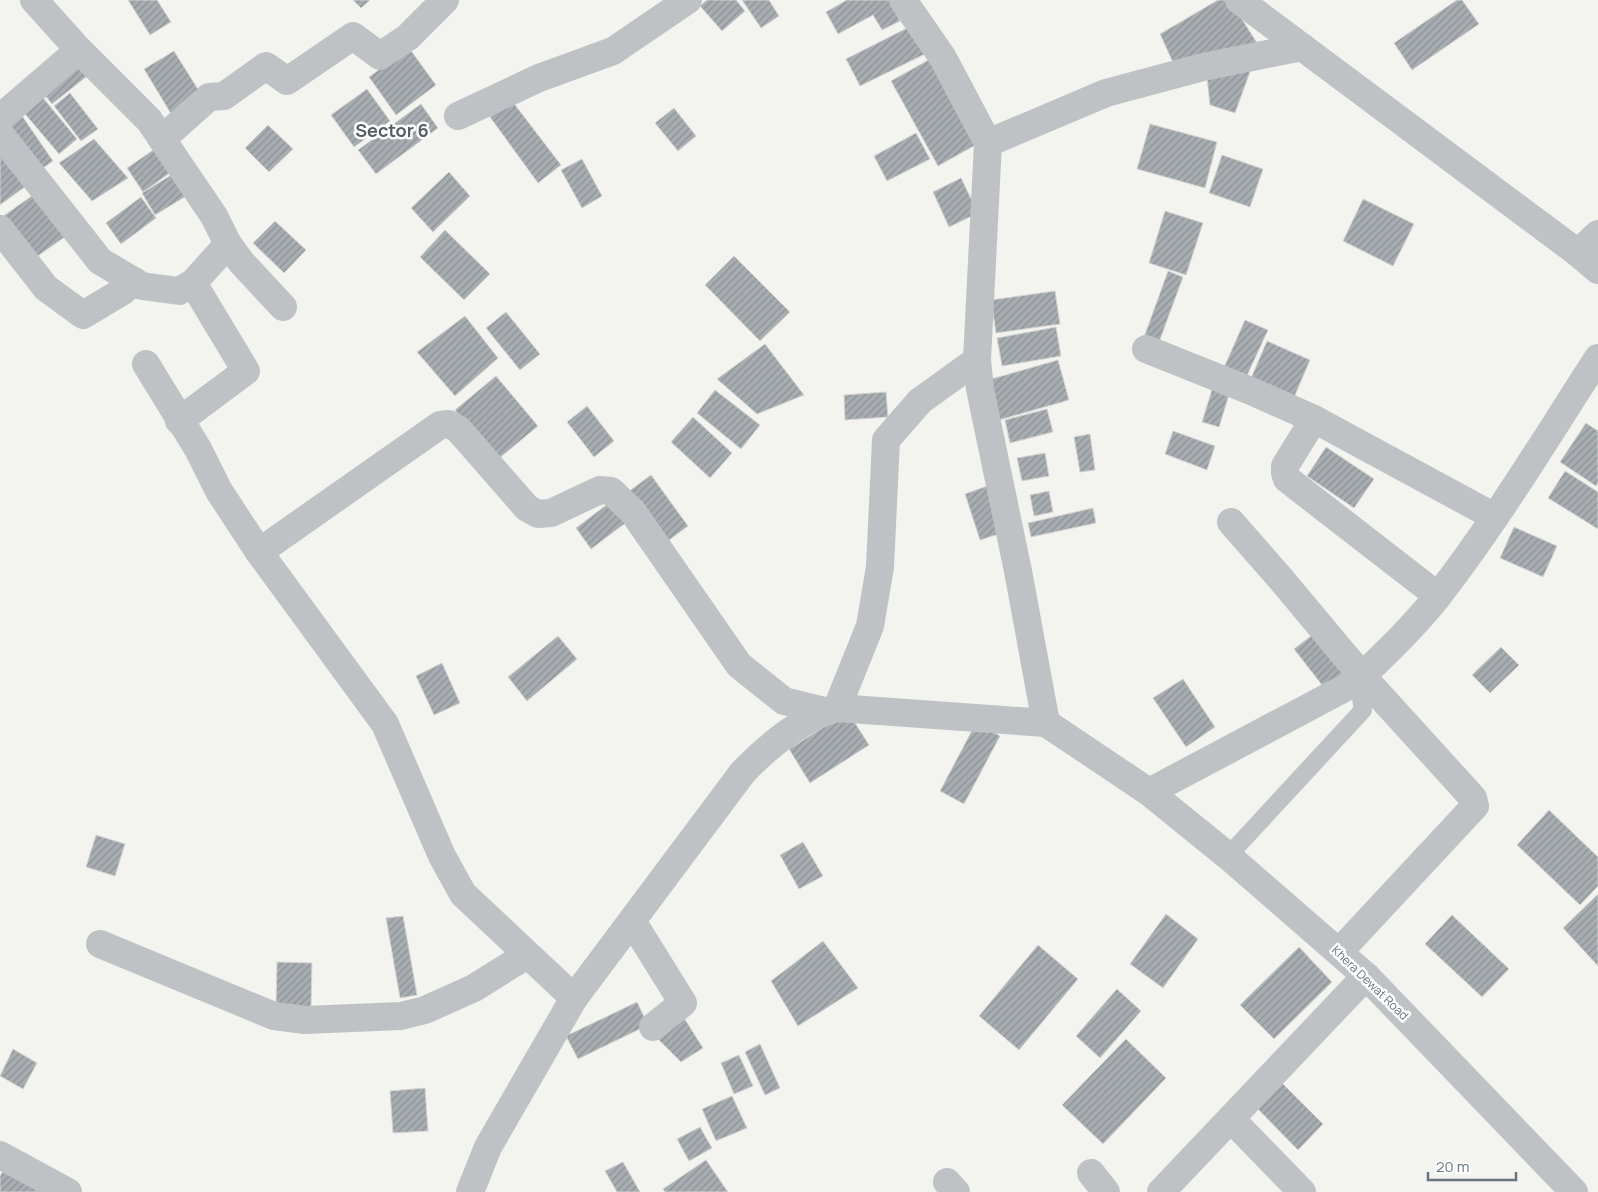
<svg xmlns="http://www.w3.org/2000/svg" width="1598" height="1192" font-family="Manrope,sans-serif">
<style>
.building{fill:url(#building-hatch);stroke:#d4d4d2}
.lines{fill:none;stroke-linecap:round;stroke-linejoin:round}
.service{stroke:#bfc2c4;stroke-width:18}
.minor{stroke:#bfc2c4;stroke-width:28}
.labels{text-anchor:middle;stroke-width:5;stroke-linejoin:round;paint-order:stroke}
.street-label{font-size:12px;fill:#66747d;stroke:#fff}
.district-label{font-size:18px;font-weight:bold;fill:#535d63;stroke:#fff}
</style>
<defs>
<pattern id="building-hatch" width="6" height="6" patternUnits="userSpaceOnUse" patternTransform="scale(1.25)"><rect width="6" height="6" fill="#a8adb1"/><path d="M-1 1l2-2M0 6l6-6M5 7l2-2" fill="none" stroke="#8d9195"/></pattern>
</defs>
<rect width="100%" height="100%" fill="#f3f3f0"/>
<g class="building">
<polygon points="128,0 157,0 171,22 150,35"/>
<polygon points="353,0 370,0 361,8"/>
<polygon points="707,0 736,0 745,11 722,31 700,6"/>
<polygon points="742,0 769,0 779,16 761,28"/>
<polygon points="847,0 889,0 900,21 882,30 873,15 838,34 826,12"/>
<polygon points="1218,0 1230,0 1262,51 1176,69 1160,34"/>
<polygon points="1457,0 1462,0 1479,24 1412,70 1394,43"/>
<polygon points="915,24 929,52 860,86 846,59"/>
<polygon points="409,48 436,85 396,115 369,77"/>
<polygon points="174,51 204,99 176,122 144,69"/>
<polygon points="79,58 91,73 52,104 40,89"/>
<polygon points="932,58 979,143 938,166 891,81"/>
<polygon points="1206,68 1251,69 1235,113 1210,105"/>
<polygon points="367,89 390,121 354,147 331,115"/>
<polygon points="39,93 77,139 59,154 20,108"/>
<polygon points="70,93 98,129 81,141 54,106"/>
<polygon points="512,101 561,165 538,183 490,117"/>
<polygon points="421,104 438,128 376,174 358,150"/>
<polygon points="674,108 696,136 678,151 655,123"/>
<polygon points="18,110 53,161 34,174 0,125"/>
<polygon points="1150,124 1217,142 1205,188 1137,169"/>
<polygon points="268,125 293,149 269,172 245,148"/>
<polygon points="916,133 930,159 887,181 874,156"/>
<polygon points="94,139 128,178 92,201 59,163"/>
<polygon points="0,142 30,183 0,205"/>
<polygon points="162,144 178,167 143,192 127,168"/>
<polygon points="1222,155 1263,169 1250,207 1209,193"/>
<polygon points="582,159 602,196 582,208 561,170"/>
<polygon points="178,171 191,193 155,215 142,193"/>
<polygon points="449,172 470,196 433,232 411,208"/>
<polygon points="961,178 978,213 949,227 933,192"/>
<polygon points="36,193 66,236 32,260 2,217"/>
<polygon points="141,197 156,218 121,244 106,223"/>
<polygon points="1363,199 1414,224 1393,266 1343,241"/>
<polygon points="1165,211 1203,223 1186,275 1149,263"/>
<polygon points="275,221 306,250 284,273 253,243"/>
<polygon points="445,230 490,274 464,300 420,257"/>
<polygon points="734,256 790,312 760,341 705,285"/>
<polygon points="1168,271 1183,277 1158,345 1143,340"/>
<polygon points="1055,291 1060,324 996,333 991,300"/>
<polygon points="506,312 540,354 520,370 486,328"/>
<polygon points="465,316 498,358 455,396 417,352"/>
<polygon points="1245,320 1268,330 1244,382 1222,372"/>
<polygon points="1056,327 1061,356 1002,366 997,338"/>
<polygon points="1267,341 1310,360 1292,402 1249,383"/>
<polygon points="765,344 804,395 757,414 717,379"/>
<polygon points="1058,360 1069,400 999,420 988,380"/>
<polygon points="496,376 538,426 497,460 455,410"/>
<polygon points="1215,380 1232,385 1219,427 1202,422"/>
<polygon points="715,390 760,425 741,449 697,413"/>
<polygon points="886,392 888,417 845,420 844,395"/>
<polygon points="587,406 614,441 594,457 567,422"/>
<polygon points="1047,409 1053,432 1010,443 1005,420"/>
<polygon points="693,417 732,453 710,478 671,442"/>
<polygon points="1586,423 1598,431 1598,483 1596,486 1560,462"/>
<polygon points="1173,431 1215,446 1207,470 1165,454"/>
<polygon points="1090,434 1095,470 1080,472 1074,437"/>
<polygon points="1326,447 1374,479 1354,508 1307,476"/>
<polygon points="1045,453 1049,476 1022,481 1017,458"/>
<polygon points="1565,471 1598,492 1598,529 1548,498"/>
<polygon points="651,475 688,526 665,543 628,492"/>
<polygon points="990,485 1005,532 980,540 965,494"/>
<polygon points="1049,491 1053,512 1034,516 1030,495"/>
<polygon points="613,500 628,521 591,549 576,528"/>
<polygon points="1093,508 1096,523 1031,537 1028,523"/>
<polygon points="1514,527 1557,546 1543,577 1500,558"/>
<polygon points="1319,630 1354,675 1329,694 1294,649"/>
<polygon points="558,636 577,659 527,701 508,677"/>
<polygon points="1501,647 1519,665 1490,693 1472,675"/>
<polygon points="442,663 460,703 434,715 416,676"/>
<polygon points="1183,679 1215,727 1186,747 1153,698"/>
<polygon points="848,712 869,745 810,783 789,749"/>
<polygon points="976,723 1000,736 964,804 940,791"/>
<polygon points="1549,810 1598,857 1598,886 1580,905 1517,845"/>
<polygon points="96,835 125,844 115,876 86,867"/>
<polygon points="803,842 823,876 799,889 780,855"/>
<polygon points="1598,894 1598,966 1563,928"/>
<polygon points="1166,914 1198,939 1163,988 1130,964"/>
<polygon points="1452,915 1509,969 1482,997 1425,944"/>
<polygon points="403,916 417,995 400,998 386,918"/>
<polygon points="823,941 858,988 798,1026 771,981"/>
<polygon points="1038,945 1078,979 1019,1050 979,1016"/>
<polygon points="1299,947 1332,982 1274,1039 1240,1005"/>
<polygon points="277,962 312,963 311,1007 276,1006"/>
<polygon points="1117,989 1141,1011 1100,1058 1076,1036"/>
<polygon points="637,1002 648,1025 578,1059 566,1036"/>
<polygon points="684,1018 703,1048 681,1062 657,1038"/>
<polygon points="1126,1039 1166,1078 1103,1144 1062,1105"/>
<polygon points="760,1044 780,1088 765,1095 745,1052"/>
<polygon points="13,1049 37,1063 23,1089 0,1076"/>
<polygon points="739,1055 753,1086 734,1094 721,1063"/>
<polygon points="1277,1078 1323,1124 1298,1150 1252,1103"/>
<polygon points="425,1088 428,1131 393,1133 390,1091"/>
<polygon points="732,1096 747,1128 716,1141 702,1109"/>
<polygon points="700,1127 712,1148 689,1161 677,1139"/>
<polygon points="706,1160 728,1192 665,1192 663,1189"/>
<polygon points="623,1162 640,1192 617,1192 605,1171"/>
<polygon points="6,1167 41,1192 0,1192 0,1176"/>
</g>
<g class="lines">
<polyline class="service" points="1228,856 1363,710 1358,681"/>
<g class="minor">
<polyline points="34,0 79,50 149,120 214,216 228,244 242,263 283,307"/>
<polyline points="903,0 943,58 988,143 977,360 980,389 1018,571 1046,723"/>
<polyline points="1239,0 1578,253 1598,270"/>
<polyline points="458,116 539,78 613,51 688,0"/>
<polyline points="0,118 79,50"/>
<polyline points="0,134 100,261 142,286 179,291 193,283 228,244"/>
<polyline points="162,139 209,97 224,96 266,66 287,81 353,36 380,56 408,37 445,0"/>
<polyline points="988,143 1106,93 1203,67 1302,47"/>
<polyline points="0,229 46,288 83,315 123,291 134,281"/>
<polyline points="1578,253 1598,234"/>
<polyline points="1146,349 1251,391 1314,419 1495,517"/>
<polyline points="146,364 198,449 219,491 259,552 385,724 442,856 463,894 574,998"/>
<polyline points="1314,419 1285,466 1285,473 1287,479 1438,596"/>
<polyline points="179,421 246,371 193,283"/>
<polyline points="1231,522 1280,578 1362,676 1473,798 1475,806 1339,952"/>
<polyline points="259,552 440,425 449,424 458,429 527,508 538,514 551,513 600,490 611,491 633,512 739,665 784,701 825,711"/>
<polyline points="837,708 870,626 880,567 886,440 920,401 977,360"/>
<path d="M 1149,792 L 1358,681 L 1362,676 C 1389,650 1415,625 1438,596 C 1497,520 1546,438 1598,358"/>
<polyline points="632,921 683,1003 653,1027"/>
<polyline points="100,944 274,1016 305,1020 401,1016 425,1010 474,988 527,955"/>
<polyline points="1231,1119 1302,1192"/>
<polyline points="0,1155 68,1192"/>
<polyline points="1091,1173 1106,1192"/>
<polyline points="947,1182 956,1192"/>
<path d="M 470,1192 L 488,1147 L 574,998 L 743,772 C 769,745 800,719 837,708 L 1046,723 L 1149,792 L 1228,856 L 1366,976 L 1574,1192"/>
<polyline points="1161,1192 1366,976"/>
</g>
</g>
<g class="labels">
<g class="street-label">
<text transform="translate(1370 983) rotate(44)" y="4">Khera Dewat Road</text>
</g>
<g class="district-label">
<text x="392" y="137">Sector 6</text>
</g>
</g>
<path d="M1428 1172v8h88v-8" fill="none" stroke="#66747d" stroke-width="2.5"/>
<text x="1436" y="1172" font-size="15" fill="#66747d" stroke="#ffffff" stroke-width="4" paint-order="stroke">20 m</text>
</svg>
